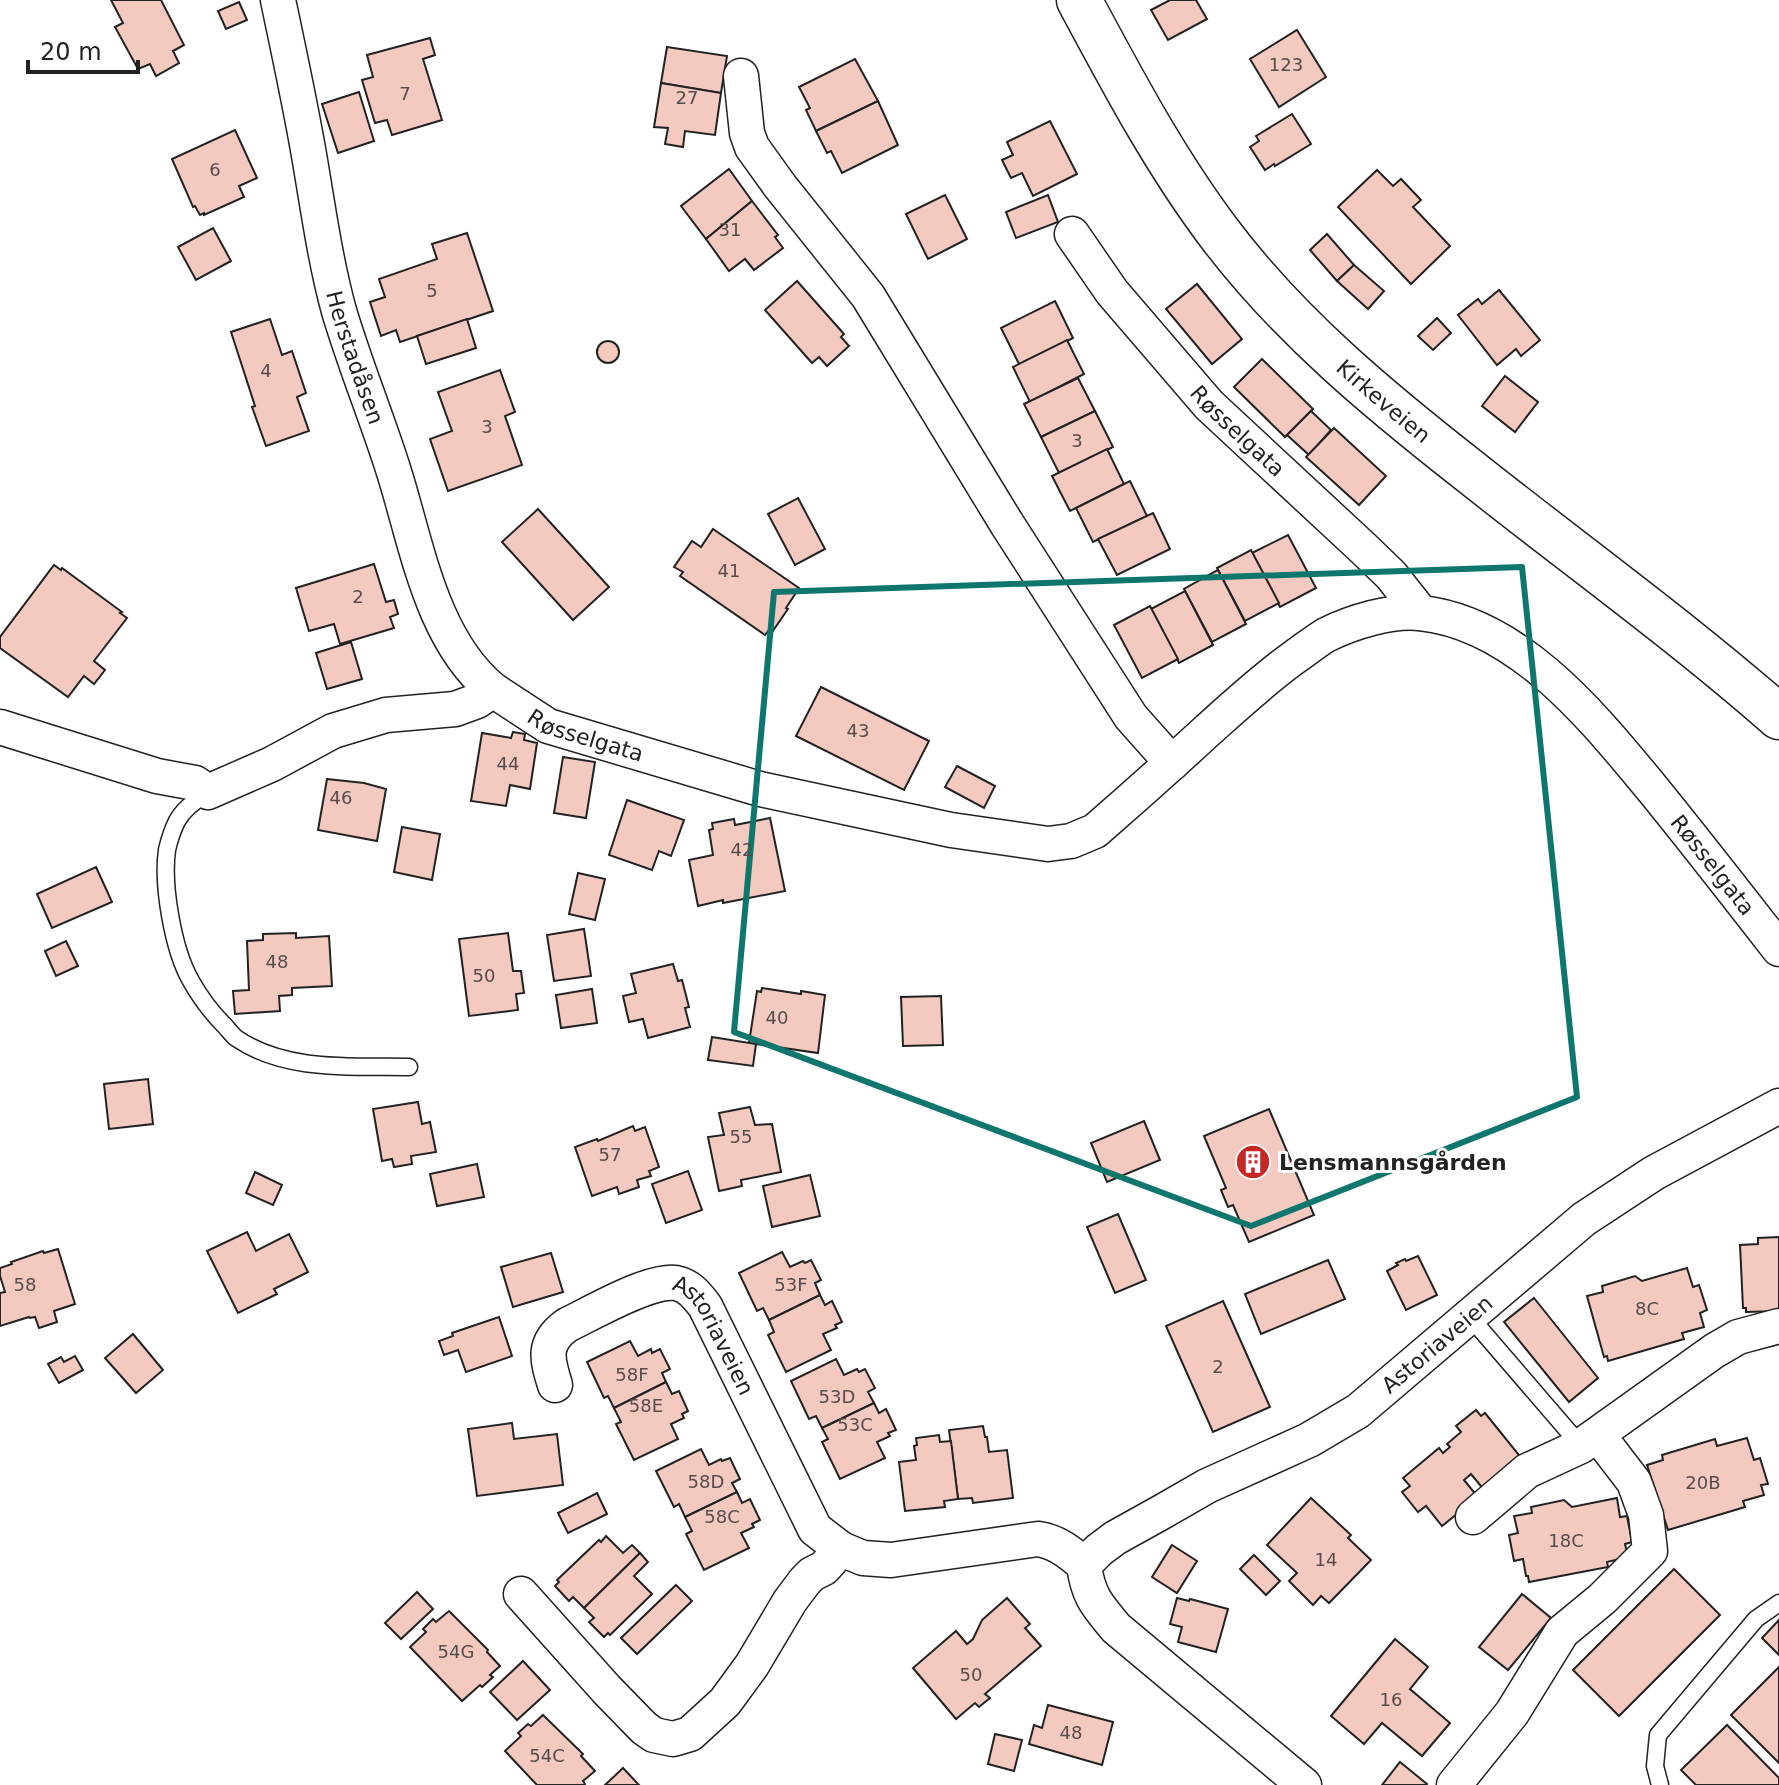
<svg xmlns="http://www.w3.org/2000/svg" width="1779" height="1785" font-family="'DejaVu Sans',sans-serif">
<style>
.building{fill:#f3c9c0;stroke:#222;stroke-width:2}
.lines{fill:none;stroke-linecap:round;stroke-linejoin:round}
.service-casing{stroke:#222;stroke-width:19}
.minor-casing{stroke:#222;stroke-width:37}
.primary-casing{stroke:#222;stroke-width:47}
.service{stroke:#fff;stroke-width:16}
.minor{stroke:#fff;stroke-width:34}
.primary{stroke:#fff;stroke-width:44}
.marked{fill:none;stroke:#0f766e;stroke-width:6;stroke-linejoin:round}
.labels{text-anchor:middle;stroke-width:6;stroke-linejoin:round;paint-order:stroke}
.number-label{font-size:18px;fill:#564c4a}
.street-label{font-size:22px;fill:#222;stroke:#fff}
.poi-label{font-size:22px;font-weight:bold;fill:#222;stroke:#fff;text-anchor:start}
</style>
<rect width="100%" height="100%" fill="#fff"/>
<g class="building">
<polygon points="111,0 161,0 184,45 173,51 179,63 156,76 150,64 138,69 115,27 123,23"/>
<polygon points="1170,0 1196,0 1207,19 1168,40 1151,10"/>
<polygon points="239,2 247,20 226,29 218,11"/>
<polygon points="1297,30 1326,77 1279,107 1250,59"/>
<polygon points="430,38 435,55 423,59 442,120 392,135 387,120 375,123 362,80 373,77 367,55"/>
<polygon points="667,47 727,56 721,93 661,83"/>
<polygon points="855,59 878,101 816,131 806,110 810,108 799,87"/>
<polygon points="661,83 721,93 715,135 685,131 683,147 665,144 668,128 654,127"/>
<polygon points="359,92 374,141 338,153 322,104"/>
<polygon points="878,101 898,145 842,173 831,151 827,153 816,131"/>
<polygon points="1292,114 1311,144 1275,166 1274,164 1265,170 1250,147 1259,141 1256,136"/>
<polygon points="1050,121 1077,174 1033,196 1022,173 1011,178 1002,160 1013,155 1007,142"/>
<polygon points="235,130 257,178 239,186 244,197 204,215 204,213 200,215 195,206 193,207 172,159"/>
<polygon points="729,169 752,201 706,239 681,206"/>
<polygon points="1377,170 1393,186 1401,179 1421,200 1413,207 1450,246 1411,284 1338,207"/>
<polygon points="945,195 967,239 928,259 906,214"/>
<polygon points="1048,195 1058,222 1016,238 1006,212"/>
<polygon points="752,201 778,235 775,237 783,248 754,270 745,259 729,271 706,239"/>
<polygon points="213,228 231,261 196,280 178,247"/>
<polygon points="467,233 493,311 400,342 396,330 381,336 370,302 385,297 379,279 437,259 432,244"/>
<polygon points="1327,234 1354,265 1337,281 1310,250"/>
<polygon points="1354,265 1384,291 1368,309 1337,281"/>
<polygon points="797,281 844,334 841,337 849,346 827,366 819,357 812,363 765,310"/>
<polygon points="1197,284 1242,339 1212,364 1166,309"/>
<polygon points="1499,290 1540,340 1521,356 1516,349 1497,365 1458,315 1478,299 1482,304"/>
<polygon points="1055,301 1073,338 1019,364 1001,328"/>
<polygon points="1437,318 1451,333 1433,350 1418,336"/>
<polygon points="270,319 282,355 292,351 306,393 297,397 309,431 266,446 252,407 255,406 231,332"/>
<polygon points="467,319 476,348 426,364 417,336"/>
<polygon points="1067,340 1084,374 1030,402 1013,367"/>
<circle cx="608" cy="352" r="11"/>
<polygon points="1262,359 1313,409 1285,437 1234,387"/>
<polygon points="500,370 515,412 505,416 522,465 448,491 430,439 452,431 438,392"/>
<polygon points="1505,376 1538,402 1515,432 1482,406"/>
<polygon points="1078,378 1095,411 1041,437 1024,404"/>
<polygon points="1095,411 1113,447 1059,473 1041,437"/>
<polygon points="1311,411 1331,430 1309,455 1287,435"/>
<polygon points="1334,428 1386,476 1359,505 1306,457"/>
<polygon points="1107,449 1124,484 1070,511 1052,476"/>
<polygon points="1130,481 1147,516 1093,542 1076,508"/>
<polygon points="798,498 825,549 795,565 768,514"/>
<polygon points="538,509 609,587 573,620 502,542"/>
<polygon points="1153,513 1170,549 1117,575 1098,539"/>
<polygon points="713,529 799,588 786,608 788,609 772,632 769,630 765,635 680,576 683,572 674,567 692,541 701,547"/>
<polygon points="1288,535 1316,588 1280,607 1252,553"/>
<polygon points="1251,550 1279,603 1245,621 1217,568"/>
<polygon points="374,564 386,602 394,600 398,614 390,617 394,628 340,644 334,624 309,631 296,588"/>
<polygon points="54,565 61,570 62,568 122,612 120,613 127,618 94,661 105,670 94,684 84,676 68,697 0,648 0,637"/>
<polygon points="1218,570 1246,624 1212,642 1184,589"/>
<polygon points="1185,591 1213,645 1179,663 1151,609"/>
<polygon points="1150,606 1178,659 1142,678 1114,625"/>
<polygon points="351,642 362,679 327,689 316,653"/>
<polygon points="821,687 929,741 904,790 796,736"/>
<polygon points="513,732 525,734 524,740 537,743 530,789 510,785 506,806 471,801 482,733 511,738"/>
<polygon points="563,757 595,762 586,818 554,813"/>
<polygon points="957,766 995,786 984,808 945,787"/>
<polygon points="327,779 364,783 386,789 377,841 318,830"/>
<polygon points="627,800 684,820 671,856 659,851 652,870 609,855"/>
<polygon points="770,818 785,891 723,903 723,900 698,906 689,860 713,855 709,830 713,829 712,823 734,819 735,825"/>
<polygon points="402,827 440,834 432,880 394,872"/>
<polygon points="96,867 112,902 52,928 37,894"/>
<polygon points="578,873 605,879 595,920 569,914"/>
<polygon points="584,929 591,976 554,981 547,935"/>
<polygon points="296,933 296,938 329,936 332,986 292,988 292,995 279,996 280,1011 235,1014 233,991 249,990 247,941 263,940 263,934"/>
<polygon points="508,933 513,971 521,971 524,993 516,994 518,1010 469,1016 459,939"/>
<polygon points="66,941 78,966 56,976 45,951"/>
<polygon points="673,964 678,981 682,980 689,1007 685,1008 690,1027 648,1038 643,1019 629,1022 623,996 636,993 631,974"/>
<polygon points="762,988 801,994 801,991 825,995 818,1053 749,1043 757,991 761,992"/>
<polygon points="592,989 597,1023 561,1028 556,995"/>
<polygon points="941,996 943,1045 903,1046 901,997"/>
<polygon points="712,1037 756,1044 753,1066 708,1060"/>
<polygon points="148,1079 153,1124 109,1129 104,1084"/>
<polygon points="418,1102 422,1124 430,1122 436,1152 411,1156 412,1164 394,1167 392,1159 382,1161 373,1109"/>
<polygon points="750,1107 755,1125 772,1124 781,1172 741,1180 742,1186 719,1191 708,1137 724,1135 719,1113"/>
<polygon points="1269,1109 1314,1215 1249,1242 1233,1205 1228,1207 1221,1190 1226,1188 1204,1136"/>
<polygon points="1144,1121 1160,1160 1107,1182 1091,1143"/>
<polygon points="633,1126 635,1131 645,1127 659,1167 649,1171 651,1176 637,1180 639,1187 619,1194 617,1187 592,1196 575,1147 597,1139 598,1141"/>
<polygon points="477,1164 484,1197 437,1206 430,1174"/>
<polygon points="688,1171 702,1210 666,1223 652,1184"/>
<polygon points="255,1172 282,1185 273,1205 246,1193"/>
<polygon points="810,1175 820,1216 772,1227 763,1186"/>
<polygon points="1118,1214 1146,1280 1115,1293 1087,1227"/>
<polygon points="247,1232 256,1251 289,1234 308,1272 274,1289 277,1294 238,1313 207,1251"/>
<polygon points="1779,1237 1779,1311 1746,1312 1746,1308 1743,1308 1740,1245 1758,1244 1758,1238"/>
<polygon points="58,1249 75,1304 54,1311 57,1322 39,1328 35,1317 30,1318 29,1317 0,1326 0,1293 5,1292 0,1276 0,1268 12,1264 11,1262 43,1251 44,1253"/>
<polygon points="782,1252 790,1267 803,1261 805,1263 811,1260 821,1280 815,1283 820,1295 769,1320 763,1308 757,1311 739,1273"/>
<polygon points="551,1253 563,1292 513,1307 501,1267"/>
<polygon points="1418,1256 1437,1295 1406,1310 1387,1271 1398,1265 1396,1263 1405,1259 1406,1261"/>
<polygon points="1328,1260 1345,1299 1261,1334 1245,1294"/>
<polygon points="1687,1268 1693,1287 1699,1285 1707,1310 1700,1313 1704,1327 1682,1333 1684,1339 1608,1361 1607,1356 1604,1357 1587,1296 1603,1292 1602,1286 1635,1276 1642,1281"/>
<polygon points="820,1295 825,1305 832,1301 842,1322 835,1325 837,1328 823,1334 831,1350 786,1372 768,1335 774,1332 769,1320"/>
<polygon points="1534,1298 1598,1378 1569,1402 1504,1322"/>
<polygon points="1223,1301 1270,1407 1213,1432 1166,1326"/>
<polygon points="499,1317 512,1356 466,1372 458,1350 444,1355 439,1341 453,1336 452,1333"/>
<polygon points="133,1334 163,1370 136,1393 105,1358"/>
<polygon points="630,1341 638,1356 651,1349 652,1353 660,1349 670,1369 662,1373 666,1382 614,1408 608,1396 604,1398 587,1362"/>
<polygon points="75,1356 83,1370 59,1383 48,1364 61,1357 64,1362"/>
<polygon points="836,1359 844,1375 857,1369 859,1372 865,1369 875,1388 868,1392 874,1403 822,1428 816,1416 809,1419 791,1381"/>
<polygon points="666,1382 672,1394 679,1391 688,1411 682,1414 684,1418 671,1424 678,1439 634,1460 616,1424 621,1422 614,1408"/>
<polygon points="874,1403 879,1413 886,1409 896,1430 888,1433 890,1436 877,1442 885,1458 840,1479 822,1442 828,1439 822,1428"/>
<polygon points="1476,1410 1481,1416 1485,1413 1523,1460 1485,1491 1471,1474 1464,1480 1478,1497 1442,1526 1426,1506 1418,1512 1402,1492 1410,1486 1403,1478 1439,1448 1443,1453 1450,1447 1447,1444 1461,1432 1456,1426"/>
<polygon points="512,1423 514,1439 557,1434 563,1485 477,1496 468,1429"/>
<polygon points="983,1426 985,1437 987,1437 989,1452 1007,1450 1013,1498 973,1503 972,1498 958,1499 949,1430"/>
<polygon points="939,1435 940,1442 951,1441 958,1499 944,1501 945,1507 905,1511 899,1462 916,1460 914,1446 917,1445 916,1438"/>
<polygon points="1747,1438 1754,1460 1760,1458 1768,1484 1761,1485 1764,1495 1743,1501 1745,1507 1668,1530 1647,1465 1663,1460 1662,1455 1715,1439 1717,1446"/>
<polygon points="701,1449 709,1465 721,1459 722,1461 730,1458 740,1479 732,1483 737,1492 685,1517 679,1504 674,1507 656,1471"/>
<polygon points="737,1492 742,1503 750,1499 760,1520 752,1524 754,1527 741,1533 749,1548 704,1570 686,1534 692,1531 685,1517"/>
<polygon points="597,1493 607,1514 568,1533 558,1513"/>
<polygon points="1311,1498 1351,1535 1348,1538 1371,1560 1329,1603 1321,1596 1313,1605 1289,1581 1297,1573 1267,1545"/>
<polygon points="1617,1498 1620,1517 1627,1516 1632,1542 1625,1544 1628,1557 1607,1562 1608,1567 1529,1582 1528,1576 1526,1576 1523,1559 1514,1561 1509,1535 1518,1533 1514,1516 1532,1513 1531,1507 1564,1500 1572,1507"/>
<polygon points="606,1536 623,1553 632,1545 640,1553 584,1608 573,1597 569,1601 555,1586 559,1582 557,1580 599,1540 601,1542"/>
<polygon points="1172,1545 1197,1561 1177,1593 1152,1577"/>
<polygon points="640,1553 648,1562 634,1576 652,1594 610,1635 608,1633 604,1637 589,1622 594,1618 584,1608"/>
<polygon points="1254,1555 1280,1581 1266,1595 1240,1569"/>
<polygon points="1674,1569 1720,1615 1619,1716 1573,1670"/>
<polygon points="676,1585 692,1601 637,1654 621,1638"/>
<polygon points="417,1592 433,1609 401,1639 385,1623"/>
<polygon points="1522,1594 1551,1618 1508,1670 1479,1647"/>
<polygon points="1007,1598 1030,1624 1025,1628 1041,1646 985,1694 990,1698 979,1707 975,1703 956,1719 913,1668 956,1631 967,1644 973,1639 982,1620"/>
<polygon points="1177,1598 1189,1601 1190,1599 1228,1609 1216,1652 1178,1642 1182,1627 1170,1624"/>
<polygon points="449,1611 488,1650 487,1652 500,1666 490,1675 493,1677 482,1687 480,1685 462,1701 410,1647 426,1632 423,1629 433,1619 436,1622"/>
<polygon points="1779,1620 1779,1655 1762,1638"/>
<polygon points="1395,1639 1428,1667 1410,1689 1450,1723 1422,1756 1382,1723 1364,1744 1331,1716"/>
<polygon points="523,1661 550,1690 517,1720 490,1692"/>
<polygon points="1779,1667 1779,1763 1731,1715"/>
<polygon points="1048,1705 1113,1722 1102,1765 1029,1744 1034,1725 1042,1728"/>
<polygon points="543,1715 583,1754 581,1756 595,1771 583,1781 585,1784 584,1785 537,1785 505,1751 521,1736 518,1733 528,1724 531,1726"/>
<polygon points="1727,1725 1779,1778 1779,1785 1696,1785 1681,1770"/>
<polygon points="995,1734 1022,1740 1014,1771 988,1764"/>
<polygon points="1400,1762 1427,1784 1426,1785 1382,1785"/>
<polygon points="623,1768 639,1785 605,1785"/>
</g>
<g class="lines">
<g class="service-casing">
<g id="service">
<path d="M 208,792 C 197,800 184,808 177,821 C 173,829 169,841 167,850 C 162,885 173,950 191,981 C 200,997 211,1012 224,1025 C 228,1029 232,1035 236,1038 C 285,1072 352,1066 409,1067"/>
<polyline points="1470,1317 1581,1446"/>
<polyline points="1660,1785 1655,1766 1658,1735 1756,1619 1779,1603"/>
</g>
</g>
<g class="minor-casing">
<g id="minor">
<path id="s1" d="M 278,0 C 289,52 300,103 309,155 C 318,207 325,260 339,311 C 355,365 377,418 394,472 C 417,545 431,639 493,690"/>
<polyline points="741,76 747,133 752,147 780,186 868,296 1007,524 1131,717 1172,763"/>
<path id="s2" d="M 1072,234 L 1112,292 L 1209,405 L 1363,548 L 1391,575 L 1421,613"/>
<path id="s3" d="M 0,727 L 157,776 L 195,783 L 208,792 L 272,764 L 333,731 L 386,715 L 455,709 L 477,701 L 493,690 L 548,726 L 760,789 L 951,830 L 1048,844 L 1071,841 L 1095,831 C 1133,798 1171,764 1208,730 C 1237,704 1265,678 1296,656 C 1306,649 1316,641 1326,635 C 1352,622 1391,610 1420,613 C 1518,623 1593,717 1651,787 C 1695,841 1737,895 1779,949"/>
<path id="s4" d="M 555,1385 C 547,1359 542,1343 567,1325 C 592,1313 650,1279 676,1283 C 690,1286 697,1296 705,1306 L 815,1529 L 841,1549"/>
<polyline points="1473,1517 1527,1471 1581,1446 1714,1351 1738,1337 1779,1326"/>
<path d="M 1084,1565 C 1088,1596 1097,1605 1116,1628 L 1304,1785"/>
<path id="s5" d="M 521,1594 L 607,1690 L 644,1728 L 654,1735 L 673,1739 L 690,1734 L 725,1702 L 752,1665 L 790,1601 L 805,1581 L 812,1574 L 824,1568 L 841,1549 L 863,1558 L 891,1560 L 1038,1539 C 1056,1541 1071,1553 1084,1565 L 1099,1550 L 1115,1538 L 1160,1513 L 1207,1486 L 1309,1440 L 1358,1411 L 1584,1219 L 1654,1173 L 1779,1106"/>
<polyline points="1454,1785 1512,1713 1562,1632 1602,1599 1650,1551 1646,1515 1634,1482 1598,1435"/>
</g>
</g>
<g class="primary-casing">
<g id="primary">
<path id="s6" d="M 1079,0 C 1122,80 1164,160 1219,233 C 1289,326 1380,401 1472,473 C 1574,554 1681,631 1779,717"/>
</g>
</g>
<use href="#service" class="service"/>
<use href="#minor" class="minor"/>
<use href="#primary" class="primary"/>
</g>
<path class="marked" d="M 1522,567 L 1577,1097 L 1251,1226 L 734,1032 L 774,592 Z"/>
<defs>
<g id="building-disc" transform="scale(1.8)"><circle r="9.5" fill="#c62828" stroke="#fff"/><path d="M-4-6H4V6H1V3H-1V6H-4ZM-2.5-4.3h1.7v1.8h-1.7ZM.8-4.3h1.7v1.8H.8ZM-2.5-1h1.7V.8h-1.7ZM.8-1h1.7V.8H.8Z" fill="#fff"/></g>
</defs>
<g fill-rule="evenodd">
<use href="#building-disc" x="1253" y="1162"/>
</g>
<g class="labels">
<g class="number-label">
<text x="1286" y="71">123</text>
<text x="405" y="100">7</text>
<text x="687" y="104">27</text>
<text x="215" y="176">6</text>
<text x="730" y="236">31</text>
<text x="432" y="297">5</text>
<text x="266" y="377">4</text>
<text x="487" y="433">3</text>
<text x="1077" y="447">3</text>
<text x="729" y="577">41</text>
<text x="358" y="603">2</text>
<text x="858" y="737">43</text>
<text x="508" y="770">44</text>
<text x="341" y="804">46</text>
<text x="742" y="856">42</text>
<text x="277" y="968">48</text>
<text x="484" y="982">50</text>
<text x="777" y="1024">40</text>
<text x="741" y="1143">55</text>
<text x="610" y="1161">57</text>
<text x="25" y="1291">58</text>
<text x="791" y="1291">53F</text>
<text x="1647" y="1315">8C</text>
<text x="1218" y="1373">2</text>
<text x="632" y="1381">58F</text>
<text x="837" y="1403">53D</text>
<text x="646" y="1412">58E</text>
<text x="855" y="1431">53C</text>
<text x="706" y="1488">58D</text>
<text x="1703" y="1489">20B</text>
<text x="722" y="1523">58C</text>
<text x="1566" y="1547">18C</text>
<text x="1326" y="1566">14</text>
<text x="456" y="1658">54G</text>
<text x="971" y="1681">50</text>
<text x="1391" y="1706">16</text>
<text x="1071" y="1739">48</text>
<text x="547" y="1762">54C</text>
</g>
<g class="street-label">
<text dy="8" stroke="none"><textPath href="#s1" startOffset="366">Herstadåsen</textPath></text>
<text dy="8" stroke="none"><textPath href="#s6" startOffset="508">Kirkeveien</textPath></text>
<text dy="8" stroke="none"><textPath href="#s2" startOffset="258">Røsselgata</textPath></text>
<text dy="8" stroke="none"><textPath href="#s3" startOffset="630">Røsselgata</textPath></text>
<text dy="8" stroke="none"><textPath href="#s3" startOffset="1952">Røsselgata</textPath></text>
<text dy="8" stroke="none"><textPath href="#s4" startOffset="252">Astoriaveien</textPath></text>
<text dy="8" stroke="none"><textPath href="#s5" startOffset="1146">Astoriaveien</textPath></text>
</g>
<g class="poi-label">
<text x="1279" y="1170">Lensmannsgården</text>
</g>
</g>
<path d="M28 60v12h110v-12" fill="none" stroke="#222222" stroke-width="4"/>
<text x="40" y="60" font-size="24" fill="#222222" stroke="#ffffff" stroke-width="6" paint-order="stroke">20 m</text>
</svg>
